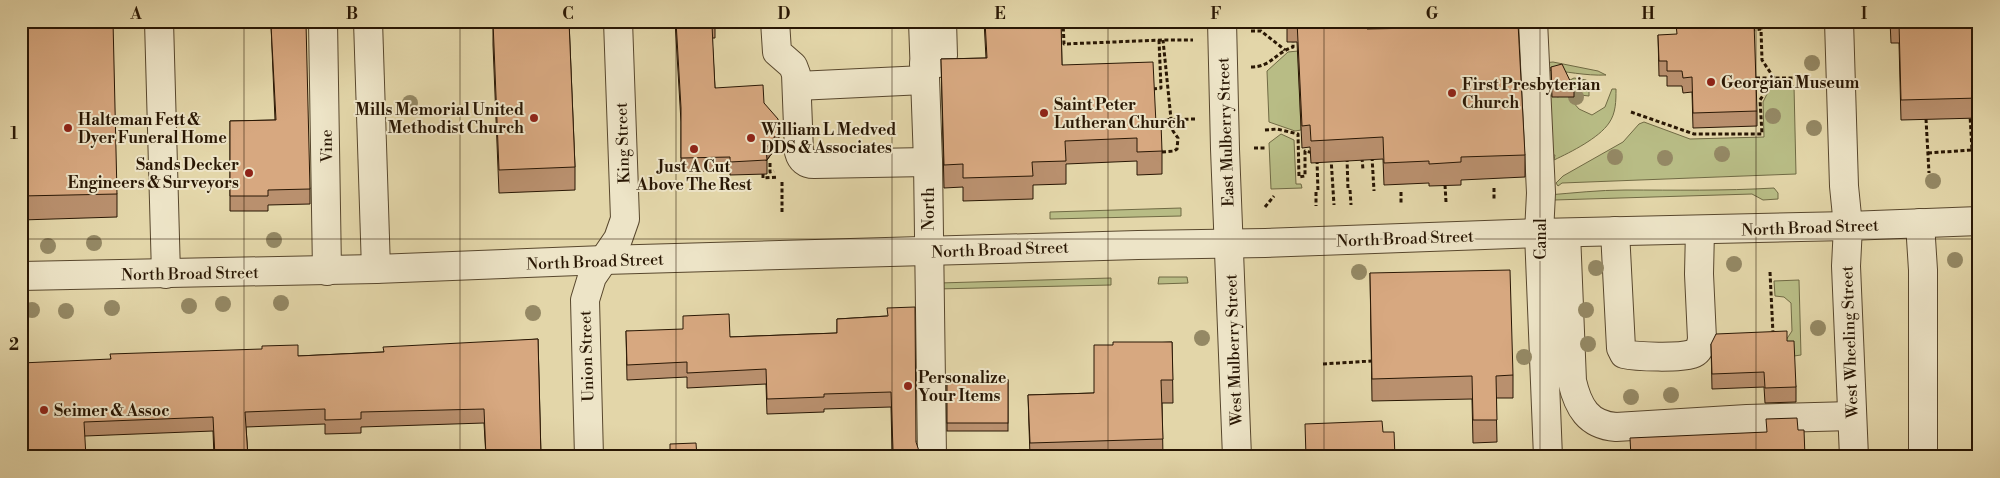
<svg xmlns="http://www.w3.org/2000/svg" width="2000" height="478" font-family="'Libre Bodoni',serif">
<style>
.green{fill:#b8bc85;stroke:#706a44}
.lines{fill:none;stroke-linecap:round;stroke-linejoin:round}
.minor-casing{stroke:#58472d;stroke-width:30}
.path{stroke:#291704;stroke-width:3;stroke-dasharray:4 2.5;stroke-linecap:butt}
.minor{stroke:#ede4c7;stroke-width:28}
.tree{fill:#948864}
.wall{fill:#b9906e;stroke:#291704}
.shaded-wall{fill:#96765a;stroke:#291704}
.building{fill:#d7a880;stroke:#291704}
.grid{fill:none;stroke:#291704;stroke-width:1;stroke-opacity:0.55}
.poi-dot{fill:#8f2418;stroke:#ede4c7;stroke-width:2}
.labels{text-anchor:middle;stroke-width:4;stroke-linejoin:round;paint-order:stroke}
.poi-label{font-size:16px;font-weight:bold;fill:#291704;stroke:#ede4c7;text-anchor:start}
.street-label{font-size:16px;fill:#291704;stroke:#ede4c7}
.neatline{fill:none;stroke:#291704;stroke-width:2}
.grid-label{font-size:16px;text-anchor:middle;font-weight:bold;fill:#291704}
</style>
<rect width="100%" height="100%" fill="#e3d6a9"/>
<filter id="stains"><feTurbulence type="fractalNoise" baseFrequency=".004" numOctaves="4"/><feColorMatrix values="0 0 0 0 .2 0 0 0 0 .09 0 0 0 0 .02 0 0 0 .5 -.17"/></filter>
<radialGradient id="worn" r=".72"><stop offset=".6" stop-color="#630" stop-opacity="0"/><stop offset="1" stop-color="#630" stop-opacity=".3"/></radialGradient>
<g class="green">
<polygon points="1298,51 1301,130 1295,131 1269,122 1267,71 1288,52"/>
<path d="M 1553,62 L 1598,71 L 1606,75 C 1585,76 1566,71 1546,70 L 1543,63 Z"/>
<polygon points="1574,78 1586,80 1589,82 1589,96 1580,95 1571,88 1570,80"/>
<polygon points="1771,86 1794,86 1796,174 1562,183 1558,186 1556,183 1563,176 1623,142 1639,124 1644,122 1690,139 1764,137 1763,102"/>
<path d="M 1612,89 L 1616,89 C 1616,101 1616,113 1609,123 C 1599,138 1571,152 1554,160 L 1555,155 L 1551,155 L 1548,94 L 1558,97 L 1565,93 L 1579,109 L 1592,115 L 1605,107 Z"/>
<polygon points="1281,134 1294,140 1296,184 1301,184 1302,188 1271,189 1269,143"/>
<path d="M 1774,188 L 1778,193 L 1778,199 L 1763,200 L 1752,194 L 1554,200 L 1548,195 C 1573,193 1599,190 1625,190 C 1675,190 1724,191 1774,188 Z"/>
<polygon points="1181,208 1181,216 1050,219 1050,212"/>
<polygon points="1159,277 1187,277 1188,283 1158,284"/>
<polygon points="1111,278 1111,285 936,289 939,283"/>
<polygon points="1799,280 1801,355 1794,356 1786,340 1792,331 1791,303 1784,297 1775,296 1774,281"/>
</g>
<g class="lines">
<g class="minor-casing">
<g id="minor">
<polyline points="159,21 166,274"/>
<polyline points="323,21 327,271"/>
<polyline points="368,21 376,269"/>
<path d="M 775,21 L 777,52 L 793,66 L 796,74 L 799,152 C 801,160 806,164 814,164 L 928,162"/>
<polyline points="923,21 928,162 932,457"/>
<polyline points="1222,21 1225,149 1237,457"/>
<polyline points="1533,21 1541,193 1539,233 1548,457"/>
<polyline points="1839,21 1844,186 1848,226 1846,266 1854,457"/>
<polyline points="924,64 938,63 943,56 942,21"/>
<polyline points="797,86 924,80"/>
<polyline points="1920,223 1923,270 1923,457"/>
<path d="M 1615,231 L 1621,348 L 1624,354 C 1637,357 1680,358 1692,354 C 1699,352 1701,345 1702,339 L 1699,274 L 1700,230"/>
<path d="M 1566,233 L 1572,381 C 1578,407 1588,425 1616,427 L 1747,419 L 1852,416"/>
<polyline points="21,276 376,269 604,260 1138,245 1265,243 1539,233 1848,226 1979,221"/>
<polyline points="589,457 585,300 592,277 618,239 625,219 618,21"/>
</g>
</g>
<g class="path">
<polyline points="1063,21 1064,44 1163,40 1193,40"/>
<polyline points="1370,21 1371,33"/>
<polyline points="1251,31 1261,31 1285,50"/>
<path d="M 1251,67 C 1271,67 1275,53 1293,47 L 1293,42"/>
<polyline points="1756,78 1805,78"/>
<polyline points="1153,89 1161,88 1159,40"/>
<polyline points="1631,112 1694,134 1762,134 1760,100 1774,78 1762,60 1761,29 1752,30"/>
<polyline points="1926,119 1929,173"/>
<polyline points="1152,120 1196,119"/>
<polyline points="1265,130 1277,129 1298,134 1299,177 1305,176 1305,151 1314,153"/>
<polyline points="1254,148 1266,148"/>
<polyline points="1162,152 1174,151 1177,149 1178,138 1173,131 1171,119 1163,40"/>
<polyline points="1928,153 1972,150 1970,115"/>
<polyline points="1372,157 1374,191"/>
<polyline points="1331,158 1334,205"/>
<polyline points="1347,158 1348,190"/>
<polyline points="1362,158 1363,170"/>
<polyline points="1317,160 1318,192"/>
<polyline points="770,163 770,172 774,171"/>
<polyline points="763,174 763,178 778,177"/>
<polyline points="782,182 782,213"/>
<polyline points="1445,185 1446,202"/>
<polyline points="1494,188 1494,201"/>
<polyline points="1350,190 1351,205"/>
<polyline points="1316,192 1316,206"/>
<polyline points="1401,192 1401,204"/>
<polyline points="1265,207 1274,196"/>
<polyline points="1770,272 1773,334"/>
<polyline points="1323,364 1372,361"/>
</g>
<use href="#minor" class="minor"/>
</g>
<g class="tree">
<circle cx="1812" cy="63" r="8"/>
<circle cx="1576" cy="97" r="8"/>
<circle cx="410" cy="103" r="8"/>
<circle cx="1773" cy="116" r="8"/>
<circle cx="1814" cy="128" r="8"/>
<circle cx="1722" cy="154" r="8"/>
<circle cx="1615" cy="157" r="8"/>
<circle cx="1665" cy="158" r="8"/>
<circle cx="1933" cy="181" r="8"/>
<circle cx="274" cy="240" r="8"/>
<circle cx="94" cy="243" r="8"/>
<circle cx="48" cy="246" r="8"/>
<circle cx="1955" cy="260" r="8"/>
<circle cx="1734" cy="264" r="8"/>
<circle cx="1596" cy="268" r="8"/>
<circle cx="1359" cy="272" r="8"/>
<circle cx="281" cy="303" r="8"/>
<circle cx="223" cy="304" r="8"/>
<circle cx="189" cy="306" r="8"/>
<circle cx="112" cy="308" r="8"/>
<circle cx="32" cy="310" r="8"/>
<circle cx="1586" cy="310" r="8"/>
<circle cx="66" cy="311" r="8"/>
<circle cx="533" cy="313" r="8"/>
<circle cx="1818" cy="328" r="8"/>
<circle cx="1202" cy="338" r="8"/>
<circle cx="1588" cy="344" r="8"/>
<circle cx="1524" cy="357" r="8"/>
<circle cx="1671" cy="395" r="8"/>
<circle cx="1631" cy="397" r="8"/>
</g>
<g class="wall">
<polygon points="21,21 117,194 117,217 21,220"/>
<polygon points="495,21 569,21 575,167 575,190 499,193 493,45 493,22 495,22"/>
<polygon points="675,21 715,21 715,38 712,38 715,88 764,103 779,144 767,160 767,174 730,175 730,171 681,171 681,122"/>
<polygon points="984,21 1061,21 1062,65 1156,124 1162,151 1162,174 1137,175 1137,161 1066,164 1066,184 1033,185 1033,199 963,201 963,187 944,188 941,59 986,58"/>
<polygon points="1287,21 1367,21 1367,29 1416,28 1416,21 1459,26 1525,155 1525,177 1461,180 1461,185 1429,186 1429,183 1384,185 1383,159 1311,163 1310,147 1302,148 1297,42 1287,42"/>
<polygon points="1890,21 1979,21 1979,118 1901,120 1899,43 1891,43"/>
<polygon points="271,25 310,189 310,204 268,205 268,211 230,211 230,121 275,120"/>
<polygon points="1658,35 1757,111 1757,126 1693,128 1692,92 1683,93 1682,86 1667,86 1667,76 1659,76"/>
<polygon points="1551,67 1574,89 1574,97 1552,97"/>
<polygon points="1370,273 1513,375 1513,398 1496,398 1497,442 1473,443 1472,399 1372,401"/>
<polygon points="887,316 916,442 892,450 891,407 824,409 824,412 767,414 766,384 687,388 687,377 627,380 626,331 730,337 837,333 837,319"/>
<polygon points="538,339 541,457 486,457 484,423 361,427 361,433 325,434 325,424 246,427 248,457 214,457 213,431 85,436 21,457 110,359 298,356 383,352"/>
<polygon points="1787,341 1796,387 1796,402 1765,403 1764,387 1712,389 1711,344"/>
<polygon points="1172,342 1173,403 1162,403 1163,457 1030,457 1028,395 1094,393 1113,345"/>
<rect x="947" y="380" width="61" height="51"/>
</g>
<polygon class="shaded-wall" points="779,131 779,144 766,161 766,148"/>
<g class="building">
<polygon points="21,21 113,21 117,194 21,196"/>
<polygon points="496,21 569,21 575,167 499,170 493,22 496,23"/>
<polygon points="676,21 715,21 715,25 712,25 715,88 763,85 764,103 778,119 779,131 766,148 767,160 730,162 730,157 681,158 681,108"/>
<polygon points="985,21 1061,21 1062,65 1153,62 1156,124 1161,123 1162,151 1137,152 1137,138 1065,141 1066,161 1032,162 1033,176 963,178 963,164 944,165 941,59 987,58"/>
<polygon points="1297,21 1367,21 1367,29 1417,28 1417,21 1459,21 1459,26 1518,23 1525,155 1461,157 1461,162 1429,164 1429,161 1384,163 1383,137 1311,141 1310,125 1302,126"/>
<polygon points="1891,21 1979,21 1979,98 1901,100 1899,23 1891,24"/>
<polygon points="1754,22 1757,111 1693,113 1692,77 1683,78 1682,71 1667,71 1667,61 1659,61 1658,35 1677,34 1676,24"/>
<polygon points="306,23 310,189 268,190 268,196 230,196 230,121 276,120 271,25"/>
<polygon points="1562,64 1574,89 1552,89 1551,67"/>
<polygon points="1510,270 1513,375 1496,376 1497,420 1473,420 1472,376 1372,379 1370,273"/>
<polygon points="915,307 916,442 919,451 925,457 841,457 841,452 893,450 891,392 824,394 824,397 767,399 766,369 687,373 687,362 627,365 626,331 683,329 683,316 729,314 730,337 837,333 837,319 888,316 887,308"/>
<polygon points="1787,331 1787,341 1794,341 1796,387 1765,388 1764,372 1712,374 1711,344 1716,334"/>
<polygon points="538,339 541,457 486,457 484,409 361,412 361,419 325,420 325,409 245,412 248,457 215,457 213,417 84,422 86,457 21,457 21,363 111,359 110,354 262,349 262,346 298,345 298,356 384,352 383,347"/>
<polygon points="1113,342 1172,342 1173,380 1161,380 1163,439 1030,443 1028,395 1094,393 1094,345 1113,345"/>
<rect x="947" y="380" width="61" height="43"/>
<polygon points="1797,418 1798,430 1804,430 1805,457 1631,457 1630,438 1767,432 1766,419"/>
<polygon points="1382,421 1383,432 1394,432 1395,457 1306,457 1305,424"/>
<polygon points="696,443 697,457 646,457 646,455 670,454 670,444"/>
</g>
<path class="grid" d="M 244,21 L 244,457M 460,21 L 460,457M 676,21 L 676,457M 892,21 L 892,457M 1108,21 L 1108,457M 1324,21 L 1324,457M 1540,21 L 1540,457M 1756,21 L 1756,457M 21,239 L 1979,239"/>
<g class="poi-dot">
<circle cx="1711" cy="82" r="5"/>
<circle cx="1452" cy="93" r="5"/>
<circle cx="1044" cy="113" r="5"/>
<circle cx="534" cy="118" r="5"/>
<circle cx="68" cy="128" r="5"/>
<circle cx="751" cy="138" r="5"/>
<circle cx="694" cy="149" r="5"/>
<circle cx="249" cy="173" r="5"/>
<circle cx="908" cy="386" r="5"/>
<circle cx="44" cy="410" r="5"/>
</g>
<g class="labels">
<g class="poi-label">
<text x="1721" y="88">Georgian Museum</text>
<text x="1462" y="90">First Presbyterian<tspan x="1462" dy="18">Church</tspan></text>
<text x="1054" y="110">Saint Peter<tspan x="1054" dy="18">Lutheran Church</tspan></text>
<text x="524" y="115" text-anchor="end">Mills Memorial United<tspan x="524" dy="18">Methodist Church</tspan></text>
<text x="78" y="125">Halteman Fett &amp;<tspan x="78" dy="18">Dyer Funeral Home</tspan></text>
<text x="761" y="135">William L Medved<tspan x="761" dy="18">DDS &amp; Associates</tspan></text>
<text x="239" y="170" text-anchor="end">Sands Decker<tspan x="239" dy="18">Engineers &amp; Surveyors</tspan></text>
<text x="694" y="172" text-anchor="middle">Just A Cut<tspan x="694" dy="18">Above The Rest</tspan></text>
<text x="918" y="383">Personalize<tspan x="918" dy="18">Your Items</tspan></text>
<text x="54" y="416">Seimer &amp; Assoc</text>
</g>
<g class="street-label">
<text transform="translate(1225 132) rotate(-92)" y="6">East Mulberry Street</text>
<text transform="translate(622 143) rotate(-92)" y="6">King Street</text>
<text transform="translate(326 146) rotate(-91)" y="6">Vine</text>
<text transform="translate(928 209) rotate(-90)" y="6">North</text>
<text transform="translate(1810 227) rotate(-2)" y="6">North Broad Street</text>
<text transform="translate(1405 238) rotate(-2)" y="6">North Broad Street</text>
<text transform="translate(1540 239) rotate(-90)" y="6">Canal</text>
<text transform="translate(1000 249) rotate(-2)" y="6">North Broad Street</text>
<text transform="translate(595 261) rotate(-2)" y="6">North Broad Street</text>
<text transform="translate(190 273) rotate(-1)" y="6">North Broad Street</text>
<text transform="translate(1849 342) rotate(-92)" y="6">West Wheeling Street</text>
<text transform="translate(1233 350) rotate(-92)" y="6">West Mulberry Street</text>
<text transform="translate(586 356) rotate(-92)" y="6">Union Street</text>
</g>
</g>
<rect width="2000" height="478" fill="none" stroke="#e3d6a9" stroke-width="55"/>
<rect x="28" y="28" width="1944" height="422" class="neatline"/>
<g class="grid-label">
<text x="136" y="19">A</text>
<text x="352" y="19">B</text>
<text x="568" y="19">C</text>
<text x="784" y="19">D</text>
<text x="1000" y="19">E</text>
<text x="1216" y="19">F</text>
<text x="1432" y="19">G</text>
<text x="1648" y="19">H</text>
<text x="1864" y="19">I</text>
<text x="14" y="139">1</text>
<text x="14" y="350">2</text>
</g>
<rect width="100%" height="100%" filter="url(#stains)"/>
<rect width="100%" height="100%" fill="url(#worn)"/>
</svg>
